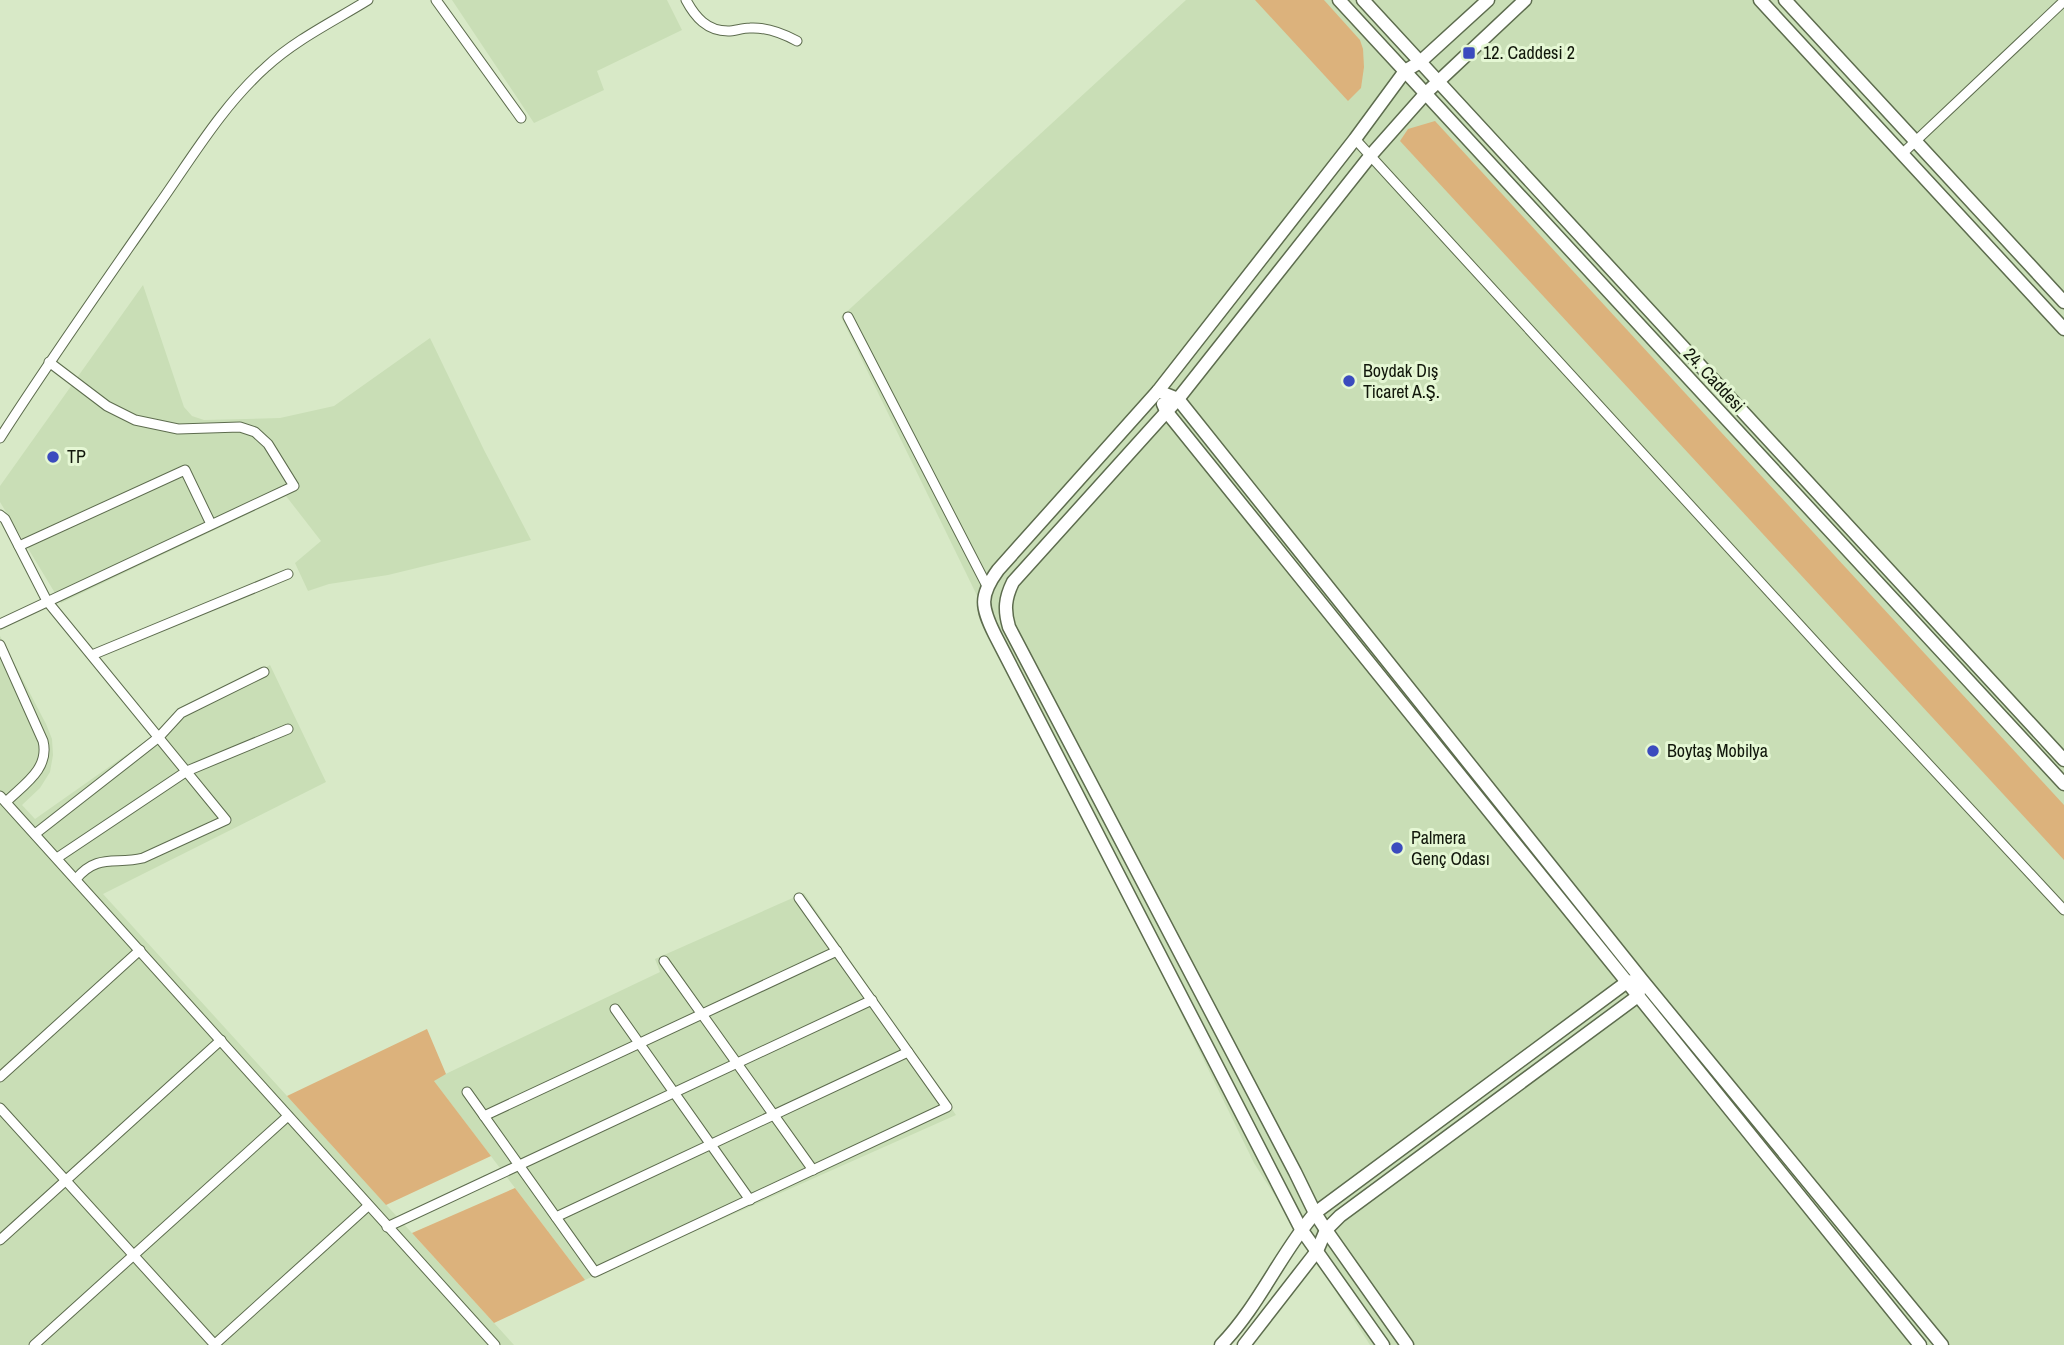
<svg xmlns="http://www.w3.org/2000/svg" width="2064" height="1345" font-family="'Archivo Narrow',sans-serif">
<style>
.built{fill:#c9deb6}
.green{fill:#dcb27c}
.lines{fill:none;stroke-linecap:round;stroke-linejoin:round}
.street-casing{stroke:#5d6c4e;stroke-width:11}
.secondary-casing{stroke:#5d6c4e;stroke-width:15}
.street{stroke:#fff;stroke-width:9}
.secondary{stroke:#fff;stroke-width:12}
.poi-dot{fill:#3b4bbe;stroke:#e5f7d4;stroke-width:2.5}
.labels{text-anchor:middle;stroke-width:6;stroke-linejoin:round;paint-order:stroke}
.poi-label{font-size:18px;fill:#11170b;stroke:#e5f7d4;text-anchor:start}
.street-label{font-size:18px;fill:#11170b;stroke:#e5f7d4}
</style>
<rect width="100%" height="100%" fill="#d8e9c7"/>
<g class="built">
<polygon points="452,0 667,0 682,30 597,71 604,90 534,123"/>
<polygon points="1186,0 2064,0 2064,1345 1370,1345 1254,1163 841,317"/>
<polygon points="143,285 184,407 192,416 204,420 280,418 334,406 430,338 484,450 531,540 388,575 329,584 308,591 295,563 321,541 286,496 61,603 0,502 0,486"/>
<polygon points="0,636 46,724 52,739 53,755 50,772 40,788 22,805 35,819 163,729 270,665 326,782 103,894 514,1345 0,1345"/>
<polygon points="804,893 956,1115 585,1280 433,1080 660,972 655,959"/>
</g>
<g class="green">
<polygon points="1255,0 1324,0 1360,40 1363,49 1364,67 1361,88 1348,101"/>
<polygon points="1435,121 2064,805 2064,860 1400,141 1408,129"/>
<polygon points="427,1029 446,1074 434,1081 491,1156 386,1205 287,1096"/>
<polygon points="515,1188 585,1280 494,1323 412,1233"/>
</g>
<g class="lines">
<g class="street-casing">
<g id="street">
<polyline points="436,0 521,118"/>
<path d="M 686,0 C 695,17 707,31 728,31 C 735,31 742,28 750,28 C 767,27 782,33 797,41"/>
<polyline points="1355,139 1838,667 2064,910"/>
<polyline points="1903,153 2064,1"/>
<polyline points="848,317 987,586"/>
<path d="M 0,438 C 50,360 103,285 155,210 C 190,161 221,107 266,67 C 295,40 334,21 368,0"/>
<path d="M 0,515 L 5,519 L 47,601 L 226,820 L 143,858 C 115,865 98,853 76,879"/>
<polyline points="19,546 185,470 211,524"/>
<polyline points="0,624 294,486 268,444 255,432 240,427 178,429 135,420 107,406 49,362"/>
<path d="M 0,645 L 43,741 C 50,769 23,785 6,802"/>
<polyline points="92,655 288,574"/>
<polyline points="0,796 495,1345"/>
<polyline points="35,834 159,737 181,713 264,672"/>
<polyline points="57,858 187,771 288,729"/>
<polyline points="664,961 813,1170"/>
<polyline points="615,1009 750,1200"/>
<polyline points="0,1077 140,950"/>
<polyline points="467,1092 595,1272 947,1107 799,898"/>
<polyline points="0,1108 215,1345"/>
<polyline points="484,1116 837,951"/>
<polyline points="556,1217 908,1052"/>
<polyline points="387,1227 872,1000"/>
<polyline points="0,1240 221,1040"/>
<polyline points="34,1345 288,1116"/>
<polyline points="214,1345 368,1206"/>
</g>
</g>
<g class="secondary-casing">
<g id="secondary">
<polyline points="1339,0 2064,784"/>
<polyline points="1363,0 2064,760"/>
<polyline points="1760,0 2064,329"/>
<polyline points="1785,0 2064,302"/>
<polyline points="1158,391 1178,399 1642,980 1942,1345"/>
<polyline points="1163,404 1166,411 1920,1345"/>
<path d="M 1221,1345 C 1259,1306 1280,1254 1315,1213 L 1627,982 L 1633,981"/>
<polyline points="1244,1345 1317,1251 1326,1230 1340,1216 1638,996 1640,988"/>
<path d="M 1383,1345 L 1301,1229 L 995,635 C 981,607 979,596 998,570 L 1158,391 L 1355,139 L 1405,71 L 1420,62 L 1488,0"/>
<path d="M 1407,1345 L 1326,1230 L 1315,1213 L 1295,1172 L 1009,627 C 1004,610 1005,598 1013,582 L 1178,399 L 1371,155 L 1426,93 L 1525,0"/>
</g>
</g>
<use href="#street" class="street"/>
<use href="#secondary" class="secondary"/>
</g>
<g class="poi-dot">
<rect x="1462" y="46" width="14" height="14" rx="3.5"/>
<circle cx="1349" cy="381" r="7"/>
<circle cx="53" cy="457" r="7"/>
<circle cx="1653" cy="751" r="7"/>
<circle cx="1397" cy="848" r="7"/>
</g>
<g class="labels">
<g class="poi-label">
<text x="1483" y="59">12. Caddesi 2</text>
<text x="1363" y="377">Boydak Dış<tspan x="1363" dy="21">Ticaret A.Ş.</tspan></text>
<text x="67" y="463">TP</text>
<text x="1667" y="757">Boytaş Mobilya</text>
<text x="1411" y="844">Palmera<tspan x="1411" dy="21">Genç Odası</tspan></text>
</g>
<g class="street-label">
<text transform="translate(1714 380) rotate(47)" y="6">24. Caddesi</text>
</g>
</g>
</svg>
